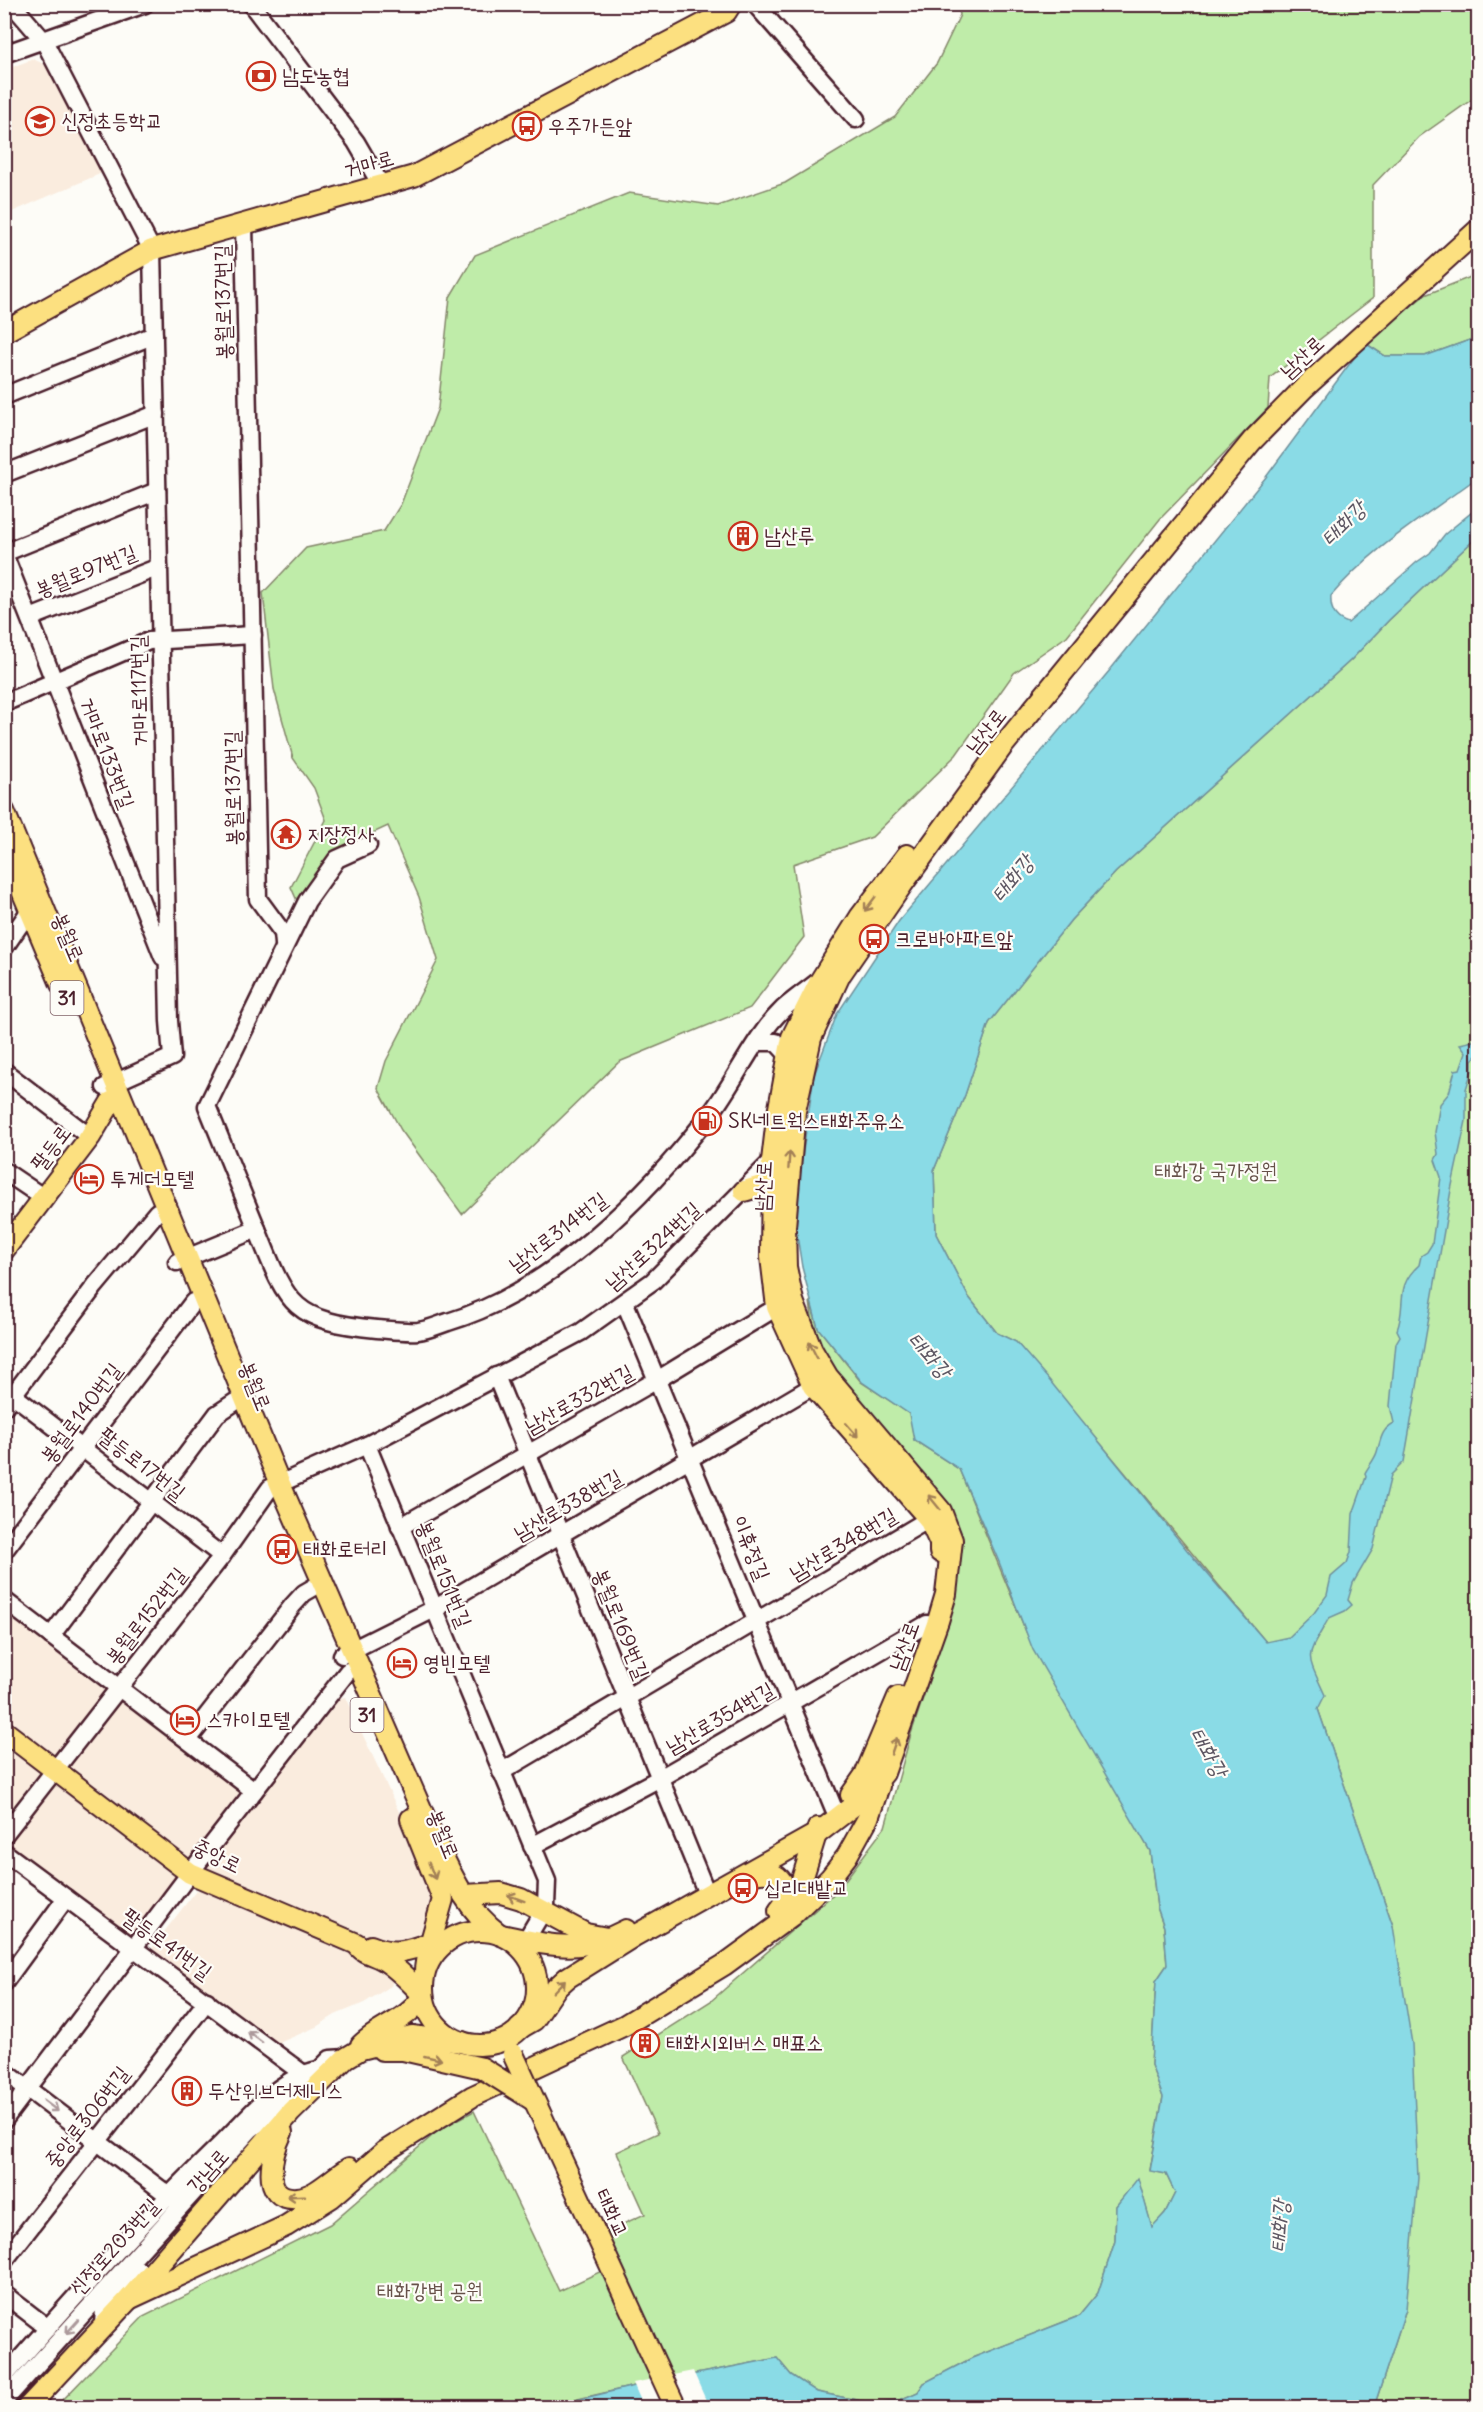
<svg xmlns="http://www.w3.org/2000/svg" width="1483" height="2412" font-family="Delius,'Poor Story',sans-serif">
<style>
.built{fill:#faecde}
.green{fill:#bfeca9;stroke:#84866a;stroke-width:1.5}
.water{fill:#8adbe6;stroke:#70909b;stroke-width:1.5}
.pier{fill:#fdfcf7}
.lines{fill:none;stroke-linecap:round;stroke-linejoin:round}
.minor-casing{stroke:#4a1f2b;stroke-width:21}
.major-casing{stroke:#4a1f2b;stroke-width:24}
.minor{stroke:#fdfcf7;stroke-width:16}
.major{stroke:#fce080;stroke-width:20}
.major-bridge-casing{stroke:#4a1f2b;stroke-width:24;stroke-linecap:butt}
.major-bridge{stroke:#fce080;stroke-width:20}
.oneway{stroke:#a38056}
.oneway2{stroke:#ac999b}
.labels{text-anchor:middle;stroke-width:4.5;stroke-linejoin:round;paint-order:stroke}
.shield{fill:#fdfcf7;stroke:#806168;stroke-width:1.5}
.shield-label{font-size:20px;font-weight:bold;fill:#4a1f2b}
.poi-label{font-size:21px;fill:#4a1f2b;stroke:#fdfcf7;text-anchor:start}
.street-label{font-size:21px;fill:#4a1f2b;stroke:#fdfcf7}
.park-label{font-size:21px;fill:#67524a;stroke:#fdfcf7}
.water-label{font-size:22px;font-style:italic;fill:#5d5763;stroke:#fdfcf7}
</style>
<rect width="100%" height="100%" fill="#fdfcf7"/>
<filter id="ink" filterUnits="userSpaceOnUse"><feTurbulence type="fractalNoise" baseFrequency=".0167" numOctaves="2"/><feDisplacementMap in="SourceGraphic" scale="12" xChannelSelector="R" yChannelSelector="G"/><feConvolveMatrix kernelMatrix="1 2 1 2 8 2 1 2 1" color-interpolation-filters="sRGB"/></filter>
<g filter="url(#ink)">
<g class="built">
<polygon points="33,59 46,65 102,173 5,215 5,70"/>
<polygon points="4,1608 245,1791 190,1863 5,1721"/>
<polygon points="345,1697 439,1897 425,1931 415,1941 401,1946 371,1942 198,1869 335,1699"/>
<polygon points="4,1742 177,1876 135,1937 70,1895 5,1844"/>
<polygon points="203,1889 395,1974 391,1986 364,2003 335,2015 316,2027 258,2052 207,2011 152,1954 153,1946 196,1891"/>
</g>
<g class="green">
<polygon points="958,5 1478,5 1478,95 1419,137 1373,185 1373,298 1270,378 1268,408 1160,519 1067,636 1014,673 956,755 872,837 793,864 804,937 750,1008 619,1062 462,1214 401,1130 378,1088 386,1061 438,960 419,897 388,826 338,849 298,903 291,887 326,820 314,788 293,758 274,689 263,593 306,548 384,531 401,504 438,408 450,297 475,255 629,193 718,206 785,183 895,117 937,63 960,15"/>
<polygon points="1478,274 1478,337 1425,356 1385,356 1365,343 1425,295"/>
<polygon points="1478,536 1478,2385 1471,2407 1374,2407 1406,2309 1393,1926 1318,1709 1271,1648 1016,1342 997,1333 968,1296 936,1234 934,1170 965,1095 989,1023 1071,920 1116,872 1351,660 1389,620"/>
<polygon points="810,1301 818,1328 861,1382 910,1414 914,1440 959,1469 1027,1634 1150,1851 1157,1907 1164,1927 1167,1965 1156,1981 1151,2065 1163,2097 1150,2170 1166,2174 1175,2193 1165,2213 1152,2228 1138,2179 1116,2206 1115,2241 1098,2293 1079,2316 972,2358 924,2383 918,2392 900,2400 871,2403 817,2392 791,2375 777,2358 630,2387 543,2407 55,2408 143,2317 330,2224 440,2129 474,2111 559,2291 604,2270 590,2239 645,2214 617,2152 658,2133 623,2057 711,2001 837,1891 885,1827 911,1734 940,1647 955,1582 815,1343"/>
</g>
<path class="water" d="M 1478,337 L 1478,477 C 1427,515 1373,546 1331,596 C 1330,609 1335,619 1348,623 L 1417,562 L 1430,553 L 1445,534 L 1472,512 L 1478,501 L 1478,536 L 1389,620 L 1351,660 L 1116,872 L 1071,920 L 989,1023 L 965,1095 L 934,1170 L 936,1234 L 968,1296 L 997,1333 L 1016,1342 L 1050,1381 L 1187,1550 L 1266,1642 L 1289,1637 L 1314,1613 L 1327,1595 L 1331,1577 L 1347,1563 L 1351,1552 L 1353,1514 L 1366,1477 L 1365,1473 C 1368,1467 1375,1459 1377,1452 C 1381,1439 1381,1430 1394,1423 L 1390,1406 L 1396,1343 L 1400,1336 L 1397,1330 C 1407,1304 1394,1287 1419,1265 L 1421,1256 L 1427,1252 L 1432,1244 L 1441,1177 L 1435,1160 L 1438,1154 L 1435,1132 L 1440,1104 L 1449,1093 L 1455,1070 L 1460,1069 L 1466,1052 L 1460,1044 L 1473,1041 L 1477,1034 L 1478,1012 L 1478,1054 L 1472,1060 L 1472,1070 L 1466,1089 L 1466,1121 L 1451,1190 L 1404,1462 L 1391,1475 L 1373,1549 L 1353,1583 L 1348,1600 L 1352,1605 L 1345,1611 L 1329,1618 C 1305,1660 1305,1651 1325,1695 L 1318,1709 L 1393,1926 L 1412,2044 L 1418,2178 L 1406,2309 L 1374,2407 L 543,2408 L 630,2387 L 777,2358 L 791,2375 L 817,2392 L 871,2403 L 900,2400 L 918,2392 L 924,2383 L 972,2358 L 1079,2316 L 1098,2293 L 1115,2241 L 1116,2206 L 1138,2178 L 1152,2227 L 1165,2213 L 1175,2193 L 1166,2174 L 1150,2171 L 1163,2097 L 1151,2065 L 1156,1981 L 1167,1965 L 1164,1927 L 1157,1907 L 1150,1851 L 1033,1650 L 999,1562 L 959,1469 L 914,1440 L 909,1414 L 862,1382 L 818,1328 L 802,1267 L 796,1229 L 798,1186 L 814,1075 L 837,1014 L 899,921 L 1110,670 L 1266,477 L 1365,343 L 1385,356 L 1425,356 Z"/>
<polygon class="pier" points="693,2371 709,2407 644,2408 633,2383"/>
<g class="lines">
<g class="minor-casing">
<g id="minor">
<polyline points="12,4 44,41 152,250 169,1021 172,1057 105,1087"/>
<polyline points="251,4 356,142 381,185"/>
<polyline points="755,4 856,119"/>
<polyline points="4,54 145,4"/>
<polyline points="244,224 258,899 283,933 284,944"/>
<polyline points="4,396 154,335"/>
<polyline points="4,474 156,414"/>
<polyline points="4,553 157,491"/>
<polyline points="4,554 163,957"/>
<polyline points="30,618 159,567"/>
<polyline points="4,703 149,641 253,635"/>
<polyline points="4,948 30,910"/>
<polyline points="757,1042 776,1042 788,1055"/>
<polyline points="4,1071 90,1137"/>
<polyline points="4,1171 44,1198"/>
<path d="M 257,1229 C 287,1304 291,1321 377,1329 C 390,1330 405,1332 418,1331 C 428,1330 439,1325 448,1322 C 552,1291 646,1197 711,1113 C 736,1080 753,1038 783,1009 C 794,999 807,990 819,981"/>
<polyline points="177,1262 257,1229 207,1106 307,901 337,859 368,845"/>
<polyline points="625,1303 834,1809"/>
<polyline points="496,1376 705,1889"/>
<polyline points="4,1388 222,1556"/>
<polyline points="4,1407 95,1286 157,1212"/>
<polyline points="367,1445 547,1881 546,1906 521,1948"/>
<polyline points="400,1527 657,1380 777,1307"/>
<polyline points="4,1551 193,1302"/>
<polyline points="4,1600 254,1791"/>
<polyline points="51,1636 217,1414 235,1402"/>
<polyline points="342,1655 434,1609 813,1386"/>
<polyline points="188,1740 293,1605 304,1593 323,1582"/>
<polyline points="501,1772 929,1519"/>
<polyline points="4,1835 222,1556 270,1488 367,1445 581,1332 653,1281 772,1161"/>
<polyline points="532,1846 660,1778 927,1624"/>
<polyline points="4,1852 302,2073"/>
<polyline points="4,1983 66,1898"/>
<polyline points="4,2071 176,2201"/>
<polyline points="279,2111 330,2059 346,2058"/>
<polyline points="4,2120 190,1873 348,1671"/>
<polyline points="4,2261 207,2001"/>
<polyline points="4,2294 48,2328"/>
<polyline points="103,2325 104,2309 139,2270"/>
<path d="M 4,2377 C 75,2297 145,2217 222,2143 C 248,2117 280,2077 318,2070"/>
<polyline points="4,2401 250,2130 285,2103"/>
</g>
</g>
<g class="major-casing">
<g id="major">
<polyline points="4,332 152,250 414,176 726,12 731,4"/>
<path d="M 4,811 L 280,1484 L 432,1834 C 450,1871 465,1909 499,1934"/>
<polyline points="4,848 61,984"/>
<polyline points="907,855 860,917 820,981 792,1037 777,1119 772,1161 771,1257 777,1307 813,1386 929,1519 940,1543 940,1552"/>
<polyline points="744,1191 761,1186 772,1193"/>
<polyline points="4,1250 90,1137 111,1102"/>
<path d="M 4,1731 L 190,1873 L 357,1944 C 362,1953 373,1954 382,1959 C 398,1968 410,1982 423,1995"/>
<polyline points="851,1795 865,1775 898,1697"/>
<polyline points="411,1819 443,1899 427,1955 425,1969"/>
<path d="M 747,1876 C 765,1870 779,1871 786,1890 L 784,1907"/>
<polyline points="464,1895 501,1893 521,1899 586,1934 607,1938"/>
<polyline points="779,1911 801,1883 818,1828"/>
<circle cx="480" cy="1988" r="57"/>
<path d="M 501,1935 C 549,1945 580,1955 626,1930"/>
<path d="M 371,1946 C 400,1958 410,1948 438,1941"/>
<polyline points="520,2028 534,2020 556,1988 567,1978 634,1936 818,1833 862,1799 884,1773 938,1621 946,1594 952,1540 941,1511 828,1377 812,1350 793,1301 786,1267 785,1227 795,1111 811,1038 840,975 902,885 1002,747 1252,441 1304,388 1478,230"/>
<path d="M 361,2045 C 380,2026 410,2020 423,1995"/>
<polyline points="382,2050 403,2050 482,2068"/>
<path d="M 282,2132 C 273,2151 258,2201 297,2198 C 316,2197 333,2177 349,2168"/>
<polyline points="129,2299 286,2226 332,2197 384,2152 473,2096 625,2025 724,1965 791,1916 830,1878 847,1856 868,1818 879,1786"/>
<polyline points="27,2408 129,2299 291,2112 346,2058 361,2049 412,2036 462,2042"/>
</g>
</g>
<use href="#minor" class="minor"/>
<use href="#major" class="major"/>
<g class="major-bridge-casing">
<g id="major-bridge">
<polyline points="513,2054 676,2408"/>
<polyline points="482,2068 533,2100"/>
</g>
</g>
<use href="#major-bridge" class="major-bridge"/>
</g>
<defs><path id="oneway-shaft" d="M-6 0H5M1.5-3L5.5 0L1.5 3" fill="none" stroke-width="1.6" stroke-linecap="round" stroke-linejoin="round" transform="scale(1.5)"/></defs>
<g class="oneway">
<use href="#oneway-shaft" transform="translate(870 904) rotate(127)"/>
<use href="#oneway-shaft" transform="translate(789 1160) rotate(-86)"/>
<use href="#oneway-shaft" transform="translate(813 1350) rotate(-117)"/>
<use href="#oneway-shaft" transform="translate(852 1430) rotate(49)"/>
<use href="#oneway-shaft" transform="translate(934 1502) rotate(-129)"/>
<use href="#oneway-shaft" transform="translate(894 1746) rotate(-71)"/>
<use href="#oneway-shaft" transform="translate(432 1871) rotate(68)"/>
<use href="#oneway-shaft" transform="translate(516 1898) rotate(-160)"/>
<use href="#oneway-shaft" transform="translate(559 1986) rotate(-46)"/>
<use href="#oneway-shaft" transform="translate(433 2058) rotate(13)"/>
<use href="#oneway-shaft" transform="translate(296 2196) rotate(178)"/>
</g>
<g class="oneway2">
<use href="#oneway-shaft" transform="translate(255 2037) rotate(-143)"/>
<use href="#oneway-shaft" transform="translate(51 2106) rotate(37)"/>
<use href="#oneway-shaft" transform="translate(72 2327) rotate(132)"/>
</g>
</g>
<defs>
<g id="bank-ring" transform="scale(1.5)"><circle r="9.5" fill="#fdfcf7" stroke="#c8321e" stroke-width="1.5"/><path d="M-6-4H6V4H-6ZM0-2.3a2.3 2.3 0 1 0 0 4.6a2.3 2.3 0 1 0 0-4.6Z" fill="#c8321e"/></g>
<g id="school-ring" transform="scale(1.5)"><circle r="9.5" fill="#fdfcf7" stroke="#c8321e" stroke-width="1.5"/><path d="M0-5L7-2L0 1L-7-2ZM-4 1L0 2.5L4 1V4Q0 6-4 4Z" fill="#c8321e"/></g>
<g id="bus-ring" transform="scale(1.5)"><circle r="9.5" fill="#fdfcf7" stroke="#c8321e" stroke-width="1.5"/><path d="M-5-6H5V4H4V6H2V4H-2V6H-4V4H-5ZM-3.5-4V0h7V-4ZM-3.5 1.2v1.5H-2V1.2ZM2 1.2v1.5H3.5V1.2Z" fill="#c8321e"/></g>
<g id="building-ring" transform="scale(1.5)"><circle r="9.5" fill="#fdfcf7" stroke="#c8321e" stroke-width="1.5"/><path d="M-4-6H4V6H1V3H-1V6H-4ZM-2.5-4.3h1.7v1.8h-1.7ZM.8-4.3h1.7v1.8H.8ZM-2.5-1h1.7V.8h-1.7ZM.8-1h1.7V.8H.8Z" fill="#c8321e"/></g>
<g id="temple-ring" transform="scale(1.5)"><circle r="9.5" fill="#fdfcf7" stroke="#c8321e" stroke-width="1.5"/><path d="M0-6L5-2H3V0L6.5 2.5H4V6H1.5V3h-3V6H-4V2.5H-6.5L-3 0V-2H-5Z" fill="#c8321e"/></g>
<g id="fuel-ring" transform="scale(1.5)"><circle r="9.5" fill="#fdfcf7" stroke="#c8321e" stroke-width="1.5"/><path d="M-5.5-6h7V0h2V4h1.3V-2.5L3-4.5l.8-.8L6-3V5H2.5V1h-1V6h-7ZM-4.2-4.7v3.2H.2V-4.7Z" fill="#c8321e"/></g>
<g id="hotel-ring" transform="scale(1.5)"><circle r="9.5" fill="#fdfcf7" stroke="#c8321e" stroke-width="1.5"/><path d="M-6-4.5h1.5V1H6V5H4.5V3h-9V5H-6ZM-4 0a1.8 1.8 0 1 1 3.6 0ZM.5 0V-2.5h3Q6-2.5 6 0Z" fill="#c8321e"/></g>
</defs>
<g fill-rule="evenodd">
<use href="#bank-ring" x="261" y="76"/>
<use href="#school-ring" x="40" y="121"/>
<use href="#bus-ring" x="527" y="126"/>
<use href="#building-ring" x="743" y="536"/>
<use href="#temple-ring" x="286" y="834"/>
<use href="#bus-ring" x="874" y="939"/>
<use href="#fuel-ring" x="707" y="1121"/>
<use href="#hotel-ring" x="89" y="1179"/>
<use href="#bus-ring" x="282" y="1549"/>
<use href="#hotel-ring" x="402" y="1663"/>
<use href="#hotel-ring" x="185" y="1720"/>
<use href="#bus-ring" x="743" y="1888"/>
<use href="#building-ring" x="645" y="2043"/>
<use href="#building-ring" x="187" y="2091"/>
</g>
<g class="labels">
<g class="shield">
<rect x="50.5" y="981" width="33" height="34" rx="4.5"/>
<rect x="350.5" y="1698" width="33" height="34" rx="4.5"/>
</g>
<g class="shield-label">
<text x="67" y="1005">31</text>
<text x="367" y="1722">31</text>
</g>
<g class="poi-label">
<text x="282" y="83">남도농협</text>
<text x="61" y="128">신정초등학교</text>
<text x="548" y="133">우주가든앞</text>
<text x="764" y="543">남산루</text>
<text x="307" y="841">지장정사</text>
<text x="895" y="946">크로바아파트앞</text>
<text x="728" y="1128">SK네트웍스태화주유소</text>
<text x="110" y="1186">투게더모텔</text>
<text x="303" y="1556">태화로터리</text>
<text x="423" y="1670">영빈모텔</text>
<text x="206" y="1727">스카이모텔</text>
<text x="764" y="1895">십리대밭교</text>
<text x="666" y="2050">태화시외버스 매표소</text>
<text x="208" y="2098">두산위브더제니스</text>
</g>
<g class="street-label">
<text transform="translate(369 164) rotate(-16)" y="7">거마로</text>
<text transform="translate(223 302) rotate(-91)" y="7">봉월로137번길</text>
<text transform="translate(1302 357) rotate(-43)" y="7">남산로</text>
<text transform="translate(86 571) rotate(-22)" y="7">봉월로97번길</text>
<text transform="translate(139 691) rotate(-91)" y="7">거마로117번길</text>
<text transform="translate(986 731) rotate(-52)" y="7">남산로</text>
<text transform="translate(107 753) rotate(69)" y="7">거마로133번길</text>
<text transform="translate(233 788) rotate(-91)" y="7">봉월로137번길</text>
<text transform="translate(68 937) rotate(67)" y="7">봉월로</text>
<text transform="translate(51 1148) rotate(-53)" y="7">팔등로</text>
<text transform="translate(763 1186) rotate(-87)" y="7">남산로</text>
<text transform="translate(558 1232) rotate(-37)" y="7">남산로314번길</text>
<text transform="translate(653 1246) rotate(-42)" y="7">남산로324번길</text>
<text transform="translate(255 1386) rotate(68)" y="7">봉월로</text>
<text transform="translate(579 1399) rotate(-29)" y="7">남산로332번길</text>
<text transform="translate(81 1413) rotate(-53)" y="7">봉월로140번길</text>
<text transform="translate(142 1464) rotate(38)" y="7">팔등로17번길</text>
<text transform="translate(568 1505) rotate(-30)" y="7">남산로338번길</text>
<text transform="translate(843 1544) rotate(-31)" y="7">남산로348번길</text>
<text transform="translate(751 1548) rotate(68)" y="7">이휴정길</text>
<text transform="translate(444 1574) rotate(68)" y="7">봉월로151번길</text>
<text transform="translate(146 1616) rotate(-52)" y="7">봉월로152번길</text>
<text transform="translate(621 1624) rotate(68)" y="7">봉월로169번길</text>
<text transform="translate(904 1646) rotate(-70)" y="7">남산로</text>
<text transform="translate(720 1718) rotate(-30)" y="7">남산로354번길</text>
<text transform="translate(443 1834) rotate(68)" y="7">봉월로</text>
<text transform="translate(217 1856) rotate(26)" y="7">중앙로</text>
<text transform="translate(167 1944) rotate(36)" y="7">팔등로41번길</text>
<text transform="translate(87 2117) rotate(-52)" y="7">중앙로306번길</text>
<text transform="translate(208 2171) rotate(-49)" y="7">강남로</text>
<text transform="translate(612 2213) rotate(65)" y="7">태화교</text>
<text transform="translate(114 2247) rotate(-48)" y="7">신정로203번길</text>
</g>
<g class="park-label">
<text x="1216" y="1178">태화강 국가정원</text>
<text x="430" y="2298">태화강변 공원</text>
</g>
<g class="water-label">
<text transform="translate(1343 523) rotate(-45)" y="8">태화강</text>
<text transform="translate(1012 878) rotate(-51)" y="8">태화강</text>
<text transform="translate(930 1355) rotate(48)" y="8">태화강</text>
<text transform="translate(1209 1752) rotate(60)" y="8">태화강</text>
<text transform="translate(1279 2226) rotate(-86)" y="8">태화강</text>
</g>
</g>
<rect width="1483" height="2412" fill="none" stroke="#fdfcf7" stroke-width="24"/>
<rect x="12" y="12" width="1459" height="2388" fill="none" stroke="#4a1f2b" stroke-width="2" filter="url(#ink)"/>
</svg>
